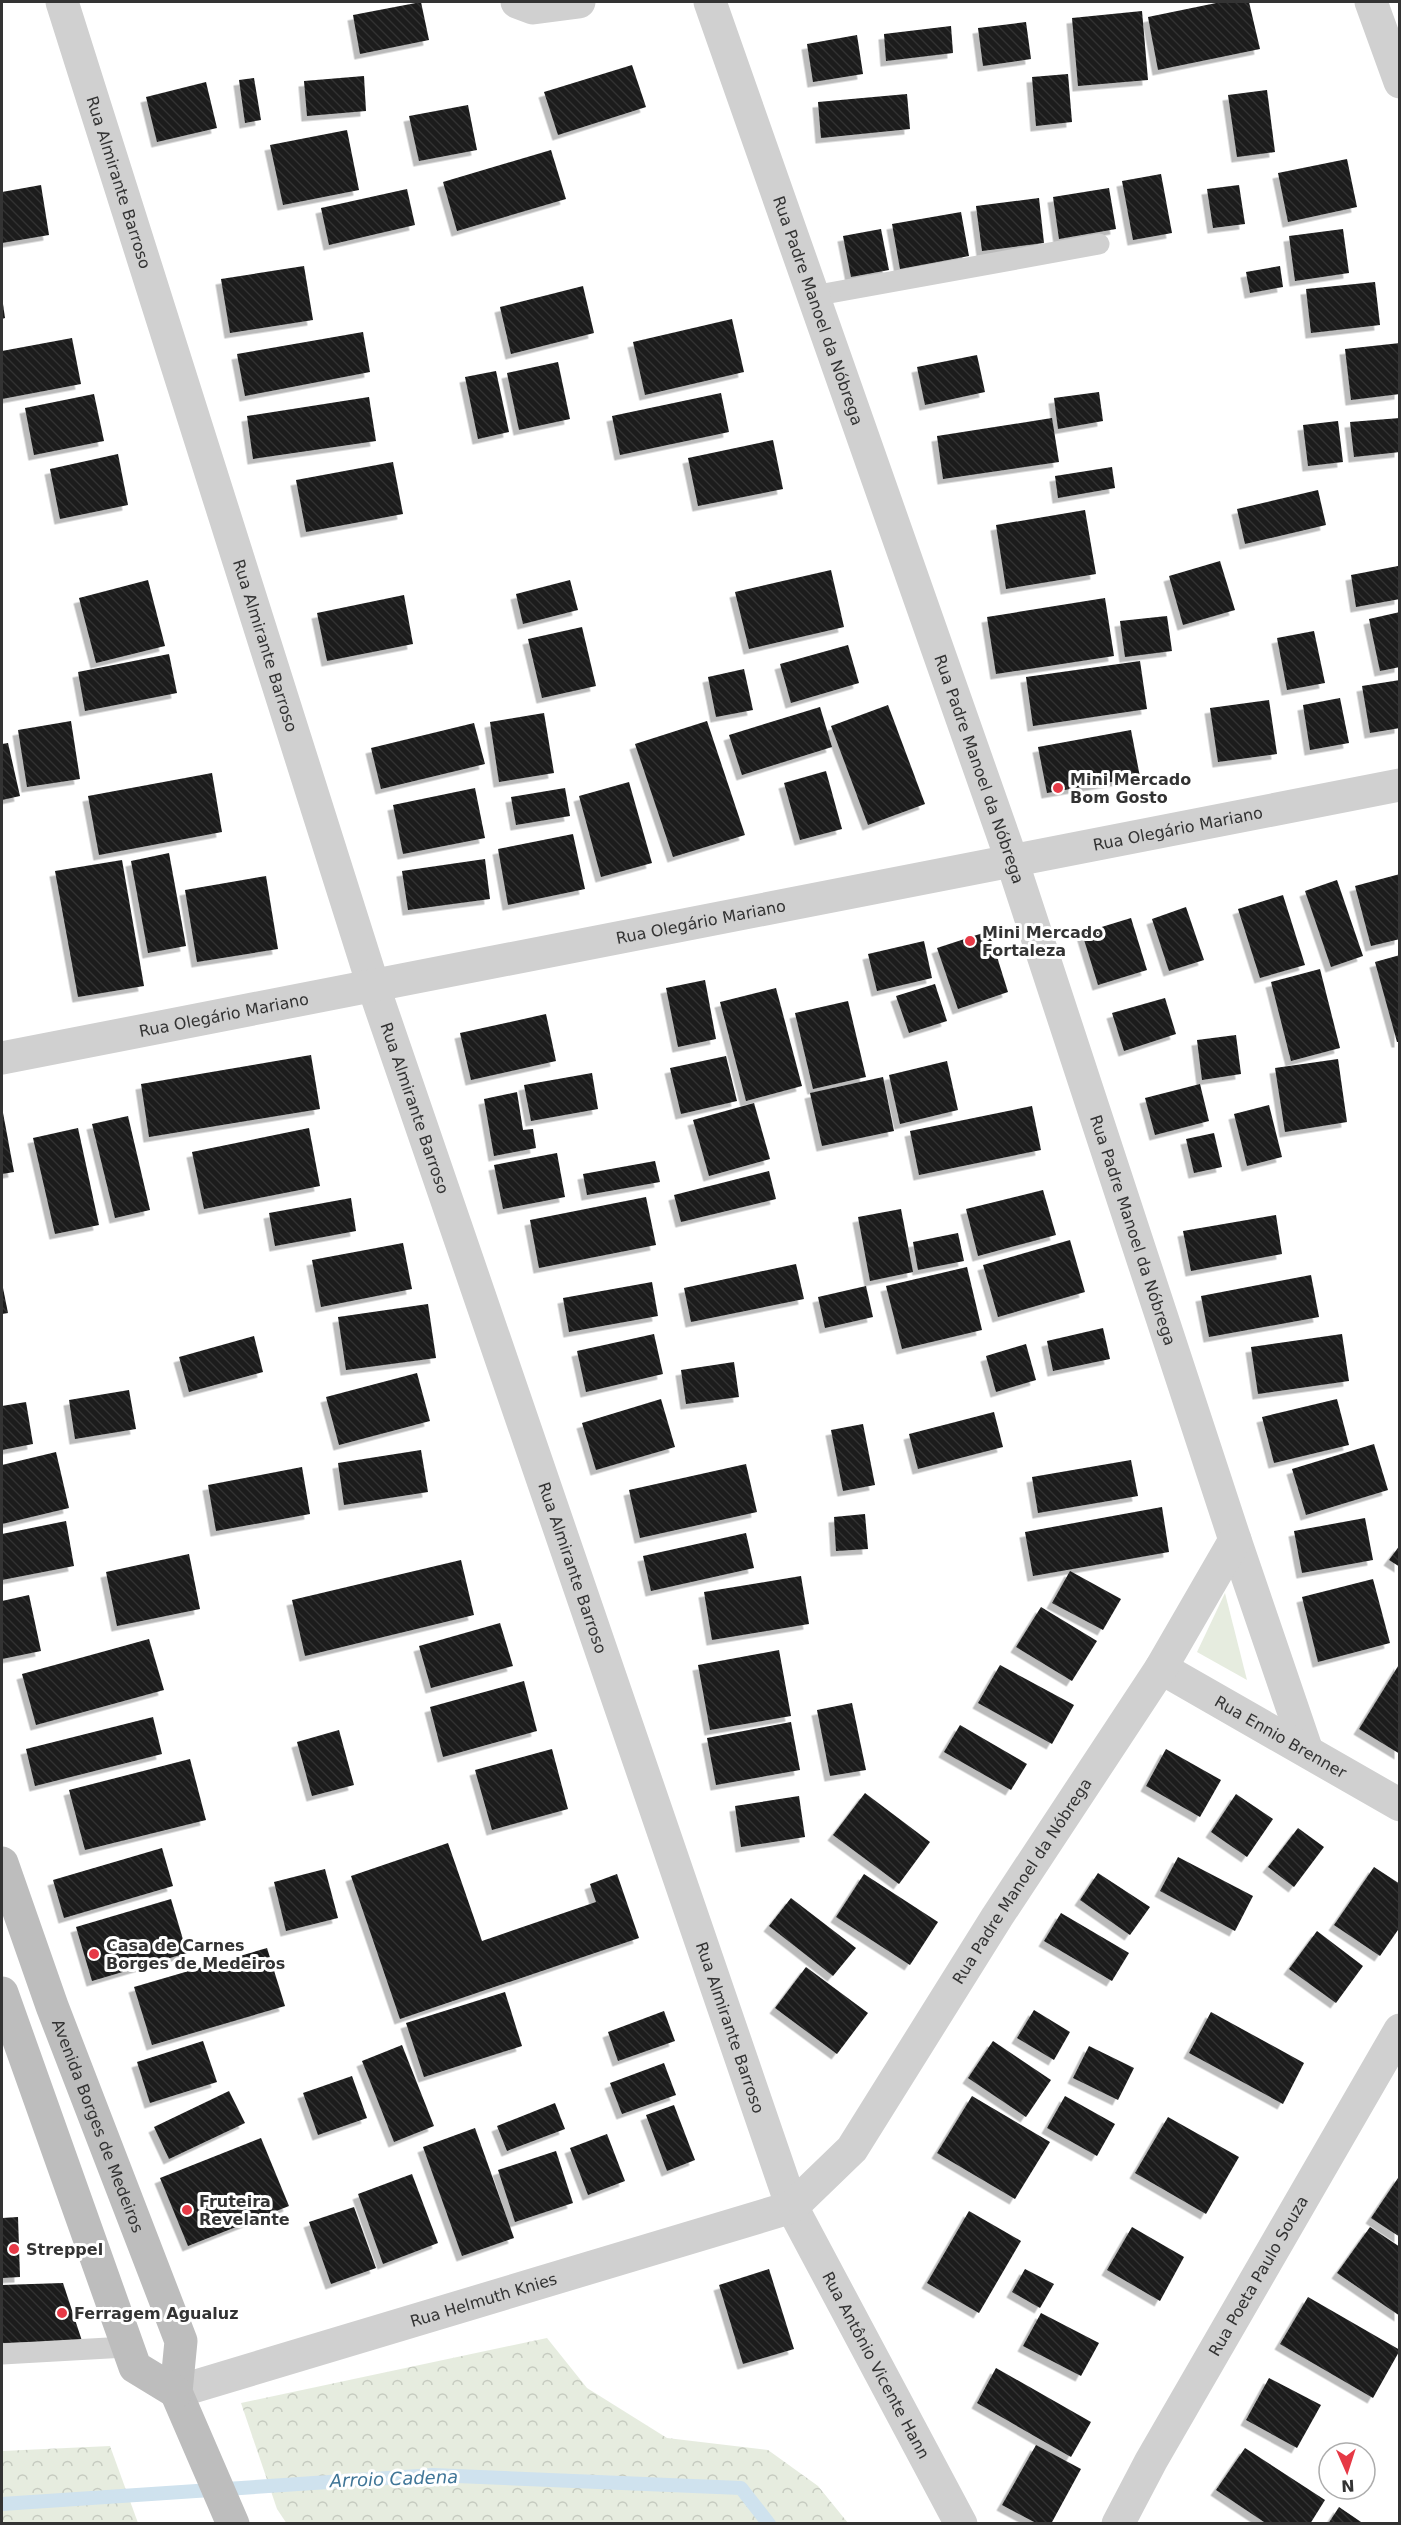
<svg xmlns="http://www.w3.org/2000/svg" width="1401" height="2525" font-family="'DejaVu Sans',sans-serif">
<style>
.grass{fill:#e6ecdf}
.forest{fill:url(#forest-crowns)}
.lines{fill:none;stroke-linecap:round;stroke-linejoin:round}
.stream{stroke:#cfe2ee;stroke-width:14}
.building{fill:url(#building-back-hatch);filter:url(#shadow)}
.service{stroke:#d0d0d0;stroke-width:21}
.minor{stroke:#d0d0d0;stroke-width:33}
.tertiary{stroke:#d0d0d0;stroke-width:33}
.secondary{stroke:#bdbdbd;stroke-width:33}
.poi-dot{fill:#e63946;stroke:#fff;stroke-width:2}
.labels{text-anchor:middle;stroke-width:6;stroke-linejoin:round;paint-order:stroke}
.street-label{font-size:16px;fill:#333;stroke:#fff}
.poi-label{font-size:16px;font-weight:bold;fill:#333;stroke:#fff;text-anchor:start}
.water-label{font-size:18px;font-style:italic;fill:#3f7597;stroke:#fff}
</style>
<defs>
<pattern id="forest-crowns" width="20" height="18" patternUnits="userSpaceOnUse" patternTransform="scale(1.5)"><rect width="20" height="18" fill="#e6ecdf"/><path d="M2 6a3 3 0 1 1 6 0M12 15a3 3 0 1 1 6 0" fill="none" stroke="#c6cbc0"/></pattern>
<pattern id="building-back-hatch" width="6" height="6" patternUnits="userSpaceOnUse" patternTransform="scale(1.5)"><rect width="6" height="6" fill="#1a1a1a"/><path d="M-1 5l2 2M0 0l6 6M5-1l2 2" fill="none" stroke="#333"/></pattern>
<filter id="shadow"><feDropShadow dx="-5.5" dy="5.5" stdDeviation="0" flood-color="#0004"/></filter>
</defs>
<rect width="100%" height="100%" fill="#fff"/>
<polygon class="grass" points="1225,1593 1247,1680 1197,1652"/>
<g class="forest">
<polygon points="547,2338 587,2388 667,2438 768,2450 818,2486 848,2523 287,2524 277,2509 241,2403"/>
<polygon points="110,2446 138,2523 2,2523 2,2451"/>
</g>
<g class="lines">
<polyline class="stream" points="2,2504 433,2475 741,2488 769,2524"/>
</g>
<g class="building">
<polygon points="421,2 429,40 360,54 353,15"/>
<polygon points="1221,2 1249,2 1260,49 1158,70 1148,17"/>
<polygon points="1142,11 1148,80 1078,86 1072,18"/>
<polygon points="1026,22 1031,59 983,66 978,28"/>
<polygon points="951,26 953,53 886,61 884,34"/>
<polygon points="857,35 863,74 813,82 807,44"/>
<polygon points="632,65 646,107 558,135 544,92"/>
<polygon points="1068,74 1072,122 1036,126 1032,77"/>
<polygon points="364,76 366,111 307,116 304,81"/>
<polygon points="254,78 261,120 245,123 239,80"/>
<polygon points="206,82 217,128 157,142 146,97"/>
<polygon points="1267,90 1275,152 1237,157 1228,95"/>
<polygon points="907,94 910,129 821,138 818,102"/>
<polygon points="468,105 477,150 419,161 409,116"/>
<polygon points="347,130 359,190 283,205 270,145"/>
<polygon points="551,150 566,199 457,231 443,182"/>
<polygon points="1347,159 1357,207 1288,222 1278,173"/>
<polygon points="1161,174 1172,233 1133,240 1122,181"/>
<polygon points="41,185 49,235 2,243 2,192"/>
<polygon points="1239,185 1245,224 1213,228 1207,189"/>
<polygon points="1109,188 1116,229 1059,239 1053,197"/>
<polygon points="407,189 415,225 329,245 321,208"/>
<polygon points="1039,198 1044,243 982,251 976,206"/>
<polygon points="961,212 969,256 900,269 892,224"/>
<polygon points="881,229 889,270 851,277 843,236"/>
<polygon points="1343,229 1349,273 1295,281 1289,236"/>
<polygon points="304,266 313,320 230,333 221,279"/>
<polygon points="1280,266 1283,287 1250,293 1246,272"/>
<polygon points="1375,282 1380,325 1311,333 1306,289"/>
<polygon points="583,286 594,333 511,354 500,307"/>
<polygon points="3,304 5,318 2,319 2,304"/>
<polygon points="732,319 744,372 645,395 633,342"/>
<polygon points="363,332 370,372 245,396 237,354"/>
<polygon points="72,338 81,384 2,399 2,351"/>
<polygon points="1400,343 1400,394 1351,400 1345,349"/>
<polygon points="977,355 985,392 925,405 917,367"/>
<polygon points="558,362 570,419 519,430 507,373"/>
<polygon points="496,371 509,432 478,439 465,377"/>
<polygon points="1099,392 1103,421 1058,429 1054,398"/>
<polygon points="721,393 729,432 620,455 612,416"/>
<polygon points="94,394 104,441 34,455 25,408"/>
<polygon points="369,397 376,441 253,459 247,416"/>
<polygon points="1052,418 1059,462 943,479 937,436"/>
<polygon points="1400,418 1400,452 1354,457 1350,422"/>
<polygon points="1338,421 1343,462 1308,466 1303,425"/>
<polygon points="773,440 783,489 698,506 688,458"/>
<polygon points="118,454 128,505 60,519 50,469"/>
<polygon points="393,462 403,514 306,532 296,480"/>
<polygon points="1112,467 1115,488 1058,498 1055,476"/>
<polygon points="1318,490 1326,525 1245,544 1237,509"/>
<polygon points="1085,510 1096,574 1006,589 996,525"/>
<polygon points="1220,561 1235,610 1183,625 1169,576"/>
<polygon points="1398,566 1400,599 1356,607 1351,575"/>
<polygon points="831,570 844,627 749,649 735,592"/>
<polygon points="148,580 165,646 96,663 79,598"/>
<polygon points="570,580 578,610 523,624 516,594"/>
<polygon points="404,595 413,644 327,661 317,613"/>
<polygon points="1105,598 1114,656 996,674 987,617"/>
<polygon points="1400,612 1400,667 1380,671 1369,619"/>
<polygon points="1167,616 1172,651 1125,657 1120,621"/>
<polygon points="582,627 596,686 542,698 528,639"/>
<polygon points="1314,631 1325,683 1287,690 1277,638"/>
<polygon points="848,645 859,683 791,703 780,664"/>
<polygon points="169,654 177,693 85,711 78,672"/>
<polygon points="1140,661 1147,709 1033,726 1026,677"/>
<polygon points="744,669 753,710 716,717 708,677"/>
<polygon points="1400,680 1400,728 1370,733 1362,686"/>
<polygon points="1340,698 1349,743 1310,750 1303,705"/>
<polygon points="1269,700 1277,754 1218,762 1210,708"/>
<polygon points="888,705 925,804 868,825 831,726"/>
<polygon points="820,707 832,747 742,775 729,735"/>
<polygon points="544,713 554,773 499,782 490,722"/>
<polygon points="71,721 80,779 27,787 18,730"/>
<polygon points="707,721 745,835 673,857 635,744"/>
<polygon points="474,723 485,764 381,789 371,748"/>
<polygon points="1131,730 1140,777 1047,793 1038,747"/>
<polygon points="8,743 20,796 2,800 2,744"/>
<polygon points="826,771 842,829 800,840 784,783"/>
<polygon points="212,773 222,832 99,855 88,796"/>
<polygon points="629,782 652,863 601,877 579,796"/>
<polygon points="475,788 485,838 403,854 393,805"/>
<polygon points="565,788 570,816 516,825 511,797"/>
<polygon points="573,834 585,889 508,905 498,849"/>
<polygon points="169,853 186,946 148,953 131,861"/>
<polygon points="485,859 490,899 408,910 402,871"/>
<polygon points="122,860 144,986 78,997 55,871"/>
<polygon points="1400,874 1400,939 1371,946 1355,886"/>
<polygon points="266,876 278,949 197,962 185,890"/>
<polygon points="1337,880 1363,956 1331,967 1305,891"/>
<polygon points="1283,895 1305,965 1260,978 1238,909"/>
<polygon points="1186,907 1204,960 1169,971 1152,919"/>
<polygon points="1131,918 1147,970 1098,985 1082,933"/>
<polygon points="989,931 1008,992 958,1009 937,948"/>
<polygon points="924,941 932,978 877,991 868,954"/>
<polygon points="1400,955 1400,1042 1397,1042 1375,962"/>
<polygon points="1320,969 1340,1048 1291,1061 1271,982"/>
<polygon points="705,980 716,1039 678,1047 666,988"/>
<polygon points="935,984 947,1021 909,1033 896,996"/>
<polygon points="776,988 802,1086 746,1101 720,1002"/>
<polygon points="1165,998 1176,1034 1124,1051 1112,1013"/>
<polygon points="848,1001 866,1077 813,1089 795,1013"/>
<polygon points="546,1014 556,1061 471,1080 460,1033"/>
<polygon points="1236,1035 1241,1074 1202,1080 1197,1040"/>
<polygon points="311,1055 320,1109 149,1137 141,1084"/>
<polygon points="726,1056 737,1101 681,1114 670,1068"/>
<polygon points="1338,1059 1347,1122 1285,1132 1275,1068"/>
<polygon points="947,1061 958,1110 900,1124 889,1075"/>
<polygon points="592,1073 598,1109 531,1121 524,1085"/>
<polygon points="883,1077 894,1131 822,1146 810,1093"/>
<polygon points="1200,1084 1209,1121 1155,1135 1145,1098"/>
<polygon points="517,1092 523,1130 533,1129 536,1148 494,1156 484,1099"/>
<polygon points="754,1103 770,1159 709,1176 693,1120"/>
<polygon points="1269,1105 1282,1157 1247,1166 1234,1114"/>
<polygon points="1032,1106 1041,1150 919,1175 910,1131"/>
<polygon points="3,1113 14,1172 2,1174 2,1114"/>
<polygon points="128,1116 150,1210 115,1218 92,1124"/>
<polygon points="78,1128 99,1225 55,1234 33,1138"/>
<polygon points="309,1128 320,1186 204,1209 192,1152"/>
<polygon points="1214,1133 1222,1167 1194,1173 1186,1139"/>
<polygon points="557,1153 565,1197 503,1209 494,1165"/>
<polygon points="655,1161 660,1182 587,1195 583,1174"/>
<polygon points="769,1171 776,1199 681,1222 674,1195"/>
<polygon points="1043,1190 1056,1235 978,1256 966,1209"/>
<polygon points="646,1197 656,1245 539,1268 530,1220"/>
<polygon points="351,1198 356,1231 275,1246 269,1213"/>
<polygon points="901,1209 913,1272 870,1281 858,1217"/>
<polygon points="1276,1215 1282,1254 1191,1271 1183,1231"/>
<polygon points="958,1233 964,1261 918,1270 913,1242"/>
<polygon points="1070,1240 1085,1292 998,1317 983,1265"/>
<polygon points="403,1243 412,1289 321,1307 312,1260"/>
<polygon points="796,1264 804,1299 691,1322 684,1288"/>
<polygon points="967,1267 982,1330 902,1349 886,1286"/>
<polygon points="1311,1275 1319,1317 1209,1337 1201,1296"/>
<polygon points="652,1282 658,1316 569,1332 563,1298"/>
<polygon points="2,1283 8,1313 2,1314"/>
<polygon points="866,1286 873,1317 825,1328 818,1297"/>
<polygon points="428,1304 436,1358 346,1370 338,1317"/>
<polygon points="1103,1328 1110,1359 1053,1371 1047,1341"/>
<polygon points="654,1334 663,1374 586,1392 577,1351"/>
<polygon points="1342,1334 1349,1381 1258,1394 1251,1347"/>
<polygon points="254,1336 263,1372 189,1392 179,1357"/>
<polygon points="1026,1344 1036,1380 996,1392 986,1356"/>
<polygon points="734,1362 739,1397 686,1404 681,1370"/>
<polygon points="417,1373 430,1421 339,1445 326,1397"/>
<polygon points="129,1390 136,1429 75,1439 69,1400"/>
<polygon points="661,1399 675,1447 596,1470 582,1423"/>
<polygon points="1337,1399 1349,1445 1274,1463 1262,1417"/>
<polygon points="26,1402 33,1444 2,1450 2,1406"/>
<polygon points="994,1412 1003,1447 918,1469 909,1434"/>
<polygon points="863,1424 875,1485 843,1491 831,1430"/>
<polygon points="1374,1444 1388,1490 1306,1515 1292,1469"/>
<polygon points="421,1450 428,1492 344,1505 338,1463"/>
<polygon points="56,1452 69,1508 2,1524 2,1465"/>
<polygon points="1131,1460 1138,1496 1038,1513 1032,1477"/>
<polygon points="746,1464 757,1512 640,1538 629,1490"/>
<polygon points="302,1467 310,1514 216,1531 208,1485"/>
<polygon points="1162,1507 1169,1552 1033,1576 1025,1532"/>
<polygon points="865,1514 868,1549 836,1551 834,1517"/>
<polygon points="1365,1518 1373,1560 1302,1573 1294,1531"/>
<polygon points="66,1521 74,1566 2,1580 2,1534"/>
<polygon points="746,1533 754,1568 651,1591 643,1556"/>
<polygon points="1400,1545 1400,1567 1389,1560"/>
<polygon points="189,1554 200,1609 117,1626 106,1572"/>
<polygon points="461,1560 474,1615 305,1656 292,1600"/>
<polygon points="1070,1571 1121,1599 1103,1630 1052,1603"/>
<polygon points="801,1576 809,1624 712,1640 704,1592"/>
<polygon points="1373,1579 1390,1643 1318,1662 1302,1597"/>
<polygon points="29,1595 41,1651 2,1659 2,1601"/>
<polygon points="1041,1607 1097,1641 1072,1681 1016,1647"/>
<polygon points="500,1623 513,1666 431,1688 419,1646"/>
<polygon points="149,1639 164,1690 36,1725 22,1674"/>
<polygon points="779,1650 791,1716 710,1730 698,1665"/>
<polygon points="1400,1663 1400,1754 1359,1729"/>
<polygon points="1000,1665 1074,1705 1052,1744 978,1703"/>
<polygon points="524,1681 537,1731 443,1757 430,1707"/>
<polygon points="852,1703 866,1770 830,1776 817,1710"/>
<polygon points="153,1717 162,1754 35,1786 26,1749"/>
<polygon points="791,1722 800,1770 716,1785 707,1738"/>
<polygon points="960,1725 1027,1764 1011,1790 944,1752"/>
<polygon points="339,1730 354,1785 312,1796 297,1742"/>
<polygon points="552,1749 568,1809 492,1830 475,1770"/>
<polygon points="1166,1749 1221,1780 1200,1817 1146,1786"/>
<polygon points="190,1759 206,1820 85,1850 69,1790"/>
<polygon points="865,1793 930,1842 899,1884 833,1835"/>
<polygon points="1236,1794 1273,1819 1247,1857 1211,1832"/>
<polygon points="799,1796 805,1837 741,1847 735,1806"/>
<polygon points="1298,1828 1324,1847 1294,1887 1268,1867"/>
<polygon points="448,1843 482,1941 596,1902 590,1884 617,1874 639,1938 400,2019 351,1876"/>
<polygon points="162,1848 173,1886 64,1918 53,1880"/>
<polygon points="1178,1857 1253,1896 1235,1931 1160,1891"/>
<polygon points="1374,1867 1400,1884 1400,1927 1380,1956 1334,1925"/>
<polygon points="325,1869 338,1918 286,1931 274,1882"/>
<polygon points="1098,1873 1150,1907 1130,1935 1080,1900"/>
<polygon points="864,1874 938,1922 910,1965 836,1917"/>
<polygon points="791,1898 856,1948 833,1976 769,1926"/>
<polygon points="171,1899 187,1953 92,1981 76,1927"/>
<polygon points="1061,1913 1129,1953 1112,1981 1044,1941"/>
<polygon points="1317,1931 1363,1966 1336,2003 1289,1969"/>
<polygon points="267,1948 285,2006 152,2045 134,1987"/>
<polygon points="806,1967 868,2013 837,2054 775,2008"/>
<polygon points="505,1992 522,2046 424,2077 406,2023"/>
<polygon points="1034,2010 1070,2032 1054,2060 1017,2038"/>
<polygon points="664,2011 675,2041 618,2061 608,2032"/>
<polygon points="1211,2012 1304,2063 1283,2104 1189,2053"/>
<polygon points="203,2041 217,2082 150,2103 137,2062"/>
<polygon points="993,2041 1051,2080 1026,2117 968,2078"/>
<polygon points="402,2045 434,2126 394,2142 362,2061"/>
<polygon points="1089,2046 1134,2068 1118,2100 1073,2078"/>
<polygon points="664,2063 676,2095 622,2114 610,2083"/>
<polygon points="352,2076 367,2118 318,2135 303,2093"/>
<polygon points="229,2091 245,2123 169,2159 154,2127"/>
<polygon points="972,2096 1050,2142 1015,2199 937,2153"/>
<polygon points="1065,2096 1115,2124 1097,2156 1047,2128"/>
<polygon points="555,2103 565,2129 507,2151 497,2126"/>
<polygon points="674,2105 695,2160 667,2171 646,2115"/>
<polygon points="1168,2117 1239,2157 1206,2214 1135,2173"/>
<polygon points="475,2128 514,2238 462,2256 423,2147"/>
<polygon points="607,2134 625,2181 588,2195 570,2148"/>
<polygon points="261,2138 289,2206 188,2246 160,2178"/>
<polygon points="556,2151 573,2203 515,2222 498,2170"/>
<polygon points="412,2174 438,2243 383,2264 358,2194"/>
<polygon points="1400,2175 1400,2237 1371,2218"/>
<polygon points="354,2207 376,2268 331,2284 309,2222"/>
<polygon points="969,2211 1021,2241 979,2313 927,2283"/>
<polygon points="18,2217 20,2277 2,2278 2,2218"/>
<polygon points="1132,2227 1184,2257 1160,2301 1107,2270"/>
<polygon points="1370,2227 1400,2247 1400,2316 1337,2273"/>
<polygon points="769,2269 794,2349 743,2364 719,2285"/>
<polygon points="1025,2269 1054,2284 1040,2308 1012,2292"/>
<polygon points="63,2283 82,2341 2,2343 2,2285"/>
<polygon points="1308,2297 1400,2350 1373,2398 1280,2344"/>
<polygon points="1041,2313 1099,2343 1081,2376 1023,2346"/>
<polygon points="996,2368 1091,2422 1071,2457 977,2403"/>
<polygon points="1269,2378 1321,2405 1297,2448 1246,2420"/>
<polygon points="1036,2445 1081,2469 1051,2524 1038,2524 1002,2505"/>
<polygon points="1245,2448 1325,2500 1310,2524 1267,2524 1216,2490"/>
<polygon points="1339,2507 1364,2524 1328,2524"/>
</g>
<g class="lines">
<g class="service">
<polyline points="813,296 1099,244"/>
<polyline points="2,2354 126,2347"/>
</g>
<g class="minor">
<path id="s1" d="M 62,2 L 373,985 L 792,2207 L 961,2524"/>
<polyline points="517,2 533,8 579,2"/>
<path id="s2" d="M 710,2 L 1012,861 L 1235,1540 L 1307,1751"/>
<path id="s3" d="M 1161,1668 L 1400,1805"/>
<path id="s4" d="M 176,2392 L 792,2207 L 852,2149 L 997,1917 L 1161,1668 L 1235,1540"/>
<path id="s5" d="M 1118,2524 L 1151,2461 L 1400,2030"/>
</g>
<g class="tertiary">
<polyline points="1371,2 1400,82"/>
<path id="s6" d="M 2,1058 L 1400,785"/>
</g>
<g class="secondary">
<path id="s7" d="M 2,1863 L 52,2006 L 181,2341 L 176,2392 L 233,2524"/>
<polyline points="2,1993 135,2367 176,2392"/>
</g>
</g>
<g class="poi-dot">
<circle cx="1058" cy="788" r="6"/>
<circle cx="970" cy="941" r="6"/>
<circle cx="94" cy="1954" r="6"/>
<circle cx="187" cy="2210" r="6"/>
<circle cx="14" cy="2249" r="6"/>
<circle cx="62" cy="2313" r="6"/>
</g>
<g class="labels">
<g class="street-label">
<text dy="6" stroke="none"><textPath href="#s1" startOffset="189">Rua Almirante Barroso</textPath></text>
<text dy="6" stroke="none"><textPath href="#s2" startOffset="327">Rua Padre Manoel da Nóbrega</textPath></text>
<text dy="6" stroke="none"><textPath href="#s1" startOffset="675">Rua Almirante Barroso</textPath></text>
<text dy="6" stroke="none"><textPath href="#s2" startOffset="813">Rua Padre Manoel da Nóbrega</textPath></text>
<text dy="6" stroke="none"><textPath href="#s6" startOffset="1198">Rua Olegário Mariano</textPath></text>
<text dy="6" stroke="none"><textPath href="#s6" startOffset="712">Rua Olegário Mariano</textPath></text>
<text dy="6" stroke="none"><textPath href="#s6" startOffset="226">Rua Olegário Mariano</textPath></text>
<text dy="6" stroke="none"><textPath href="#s1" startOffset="1161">Rua Almirante Barroso</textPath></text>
<text dy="6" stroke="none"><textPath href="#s2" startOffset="1299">Rua Padre Manoel da Nóbrega</textPath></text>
<text dy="6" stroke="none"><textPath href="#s1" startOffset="1647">Rua Almirante Barroso</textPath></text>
<text dy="6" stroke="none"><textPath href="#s3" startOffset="138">Rua Ennio Brenner</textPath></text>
<text dy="6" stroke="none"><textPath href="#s4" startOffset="1044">Rua Padre Manoel da Nóbrega</textPath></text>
<text dy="6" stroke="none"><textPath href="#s1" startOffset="2133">Rua Almirante Barroso</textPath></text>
<text dy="6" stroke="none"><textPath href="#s7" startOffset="280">Avenida Borges de Medeiros</textPath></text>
<text dy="6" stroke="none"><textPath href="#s5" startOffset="285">Rua Poeta Paulo Souza</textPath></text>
<text dy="6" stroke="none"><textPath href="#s4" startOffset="321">Rua Helmuth Knies</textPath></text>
<text dy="6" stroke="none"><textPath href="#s1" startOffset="2502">Rua Antônio Vicente Hann</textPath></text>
</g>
<g class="poi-label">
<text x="1070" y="785">Mini Mercado<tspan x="1070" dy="18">Bom Gosto</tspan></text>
<text x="982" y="938">Mini Mercado<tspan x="982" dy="18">Fortaleza</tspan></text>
<text x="106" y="1951">Casa de Carnes<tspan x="106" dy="18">Borges de Medeiros</tspan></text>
<text x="199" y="2207">Fruteira<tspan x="199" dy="18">Revelante</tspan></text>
<text x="26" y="2255">Streppel</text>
<text x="74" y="2319">Ferragem Agualuz</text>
</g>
<g class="water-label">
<text transform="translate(394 2479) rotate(-2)" y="6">Arroio Cadena</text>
</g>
</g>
<rect width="1401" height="2525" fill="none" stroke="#333333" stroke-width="6"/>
<g transform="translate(1347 2471) rotate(177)"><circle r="28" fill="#ffffff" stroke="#adadad" stroke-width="1.5"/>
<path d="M0-4.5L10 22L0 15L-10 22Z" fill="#e63946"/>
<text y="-9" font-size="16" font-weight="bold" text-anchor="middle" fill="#333333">N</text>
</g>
</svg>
